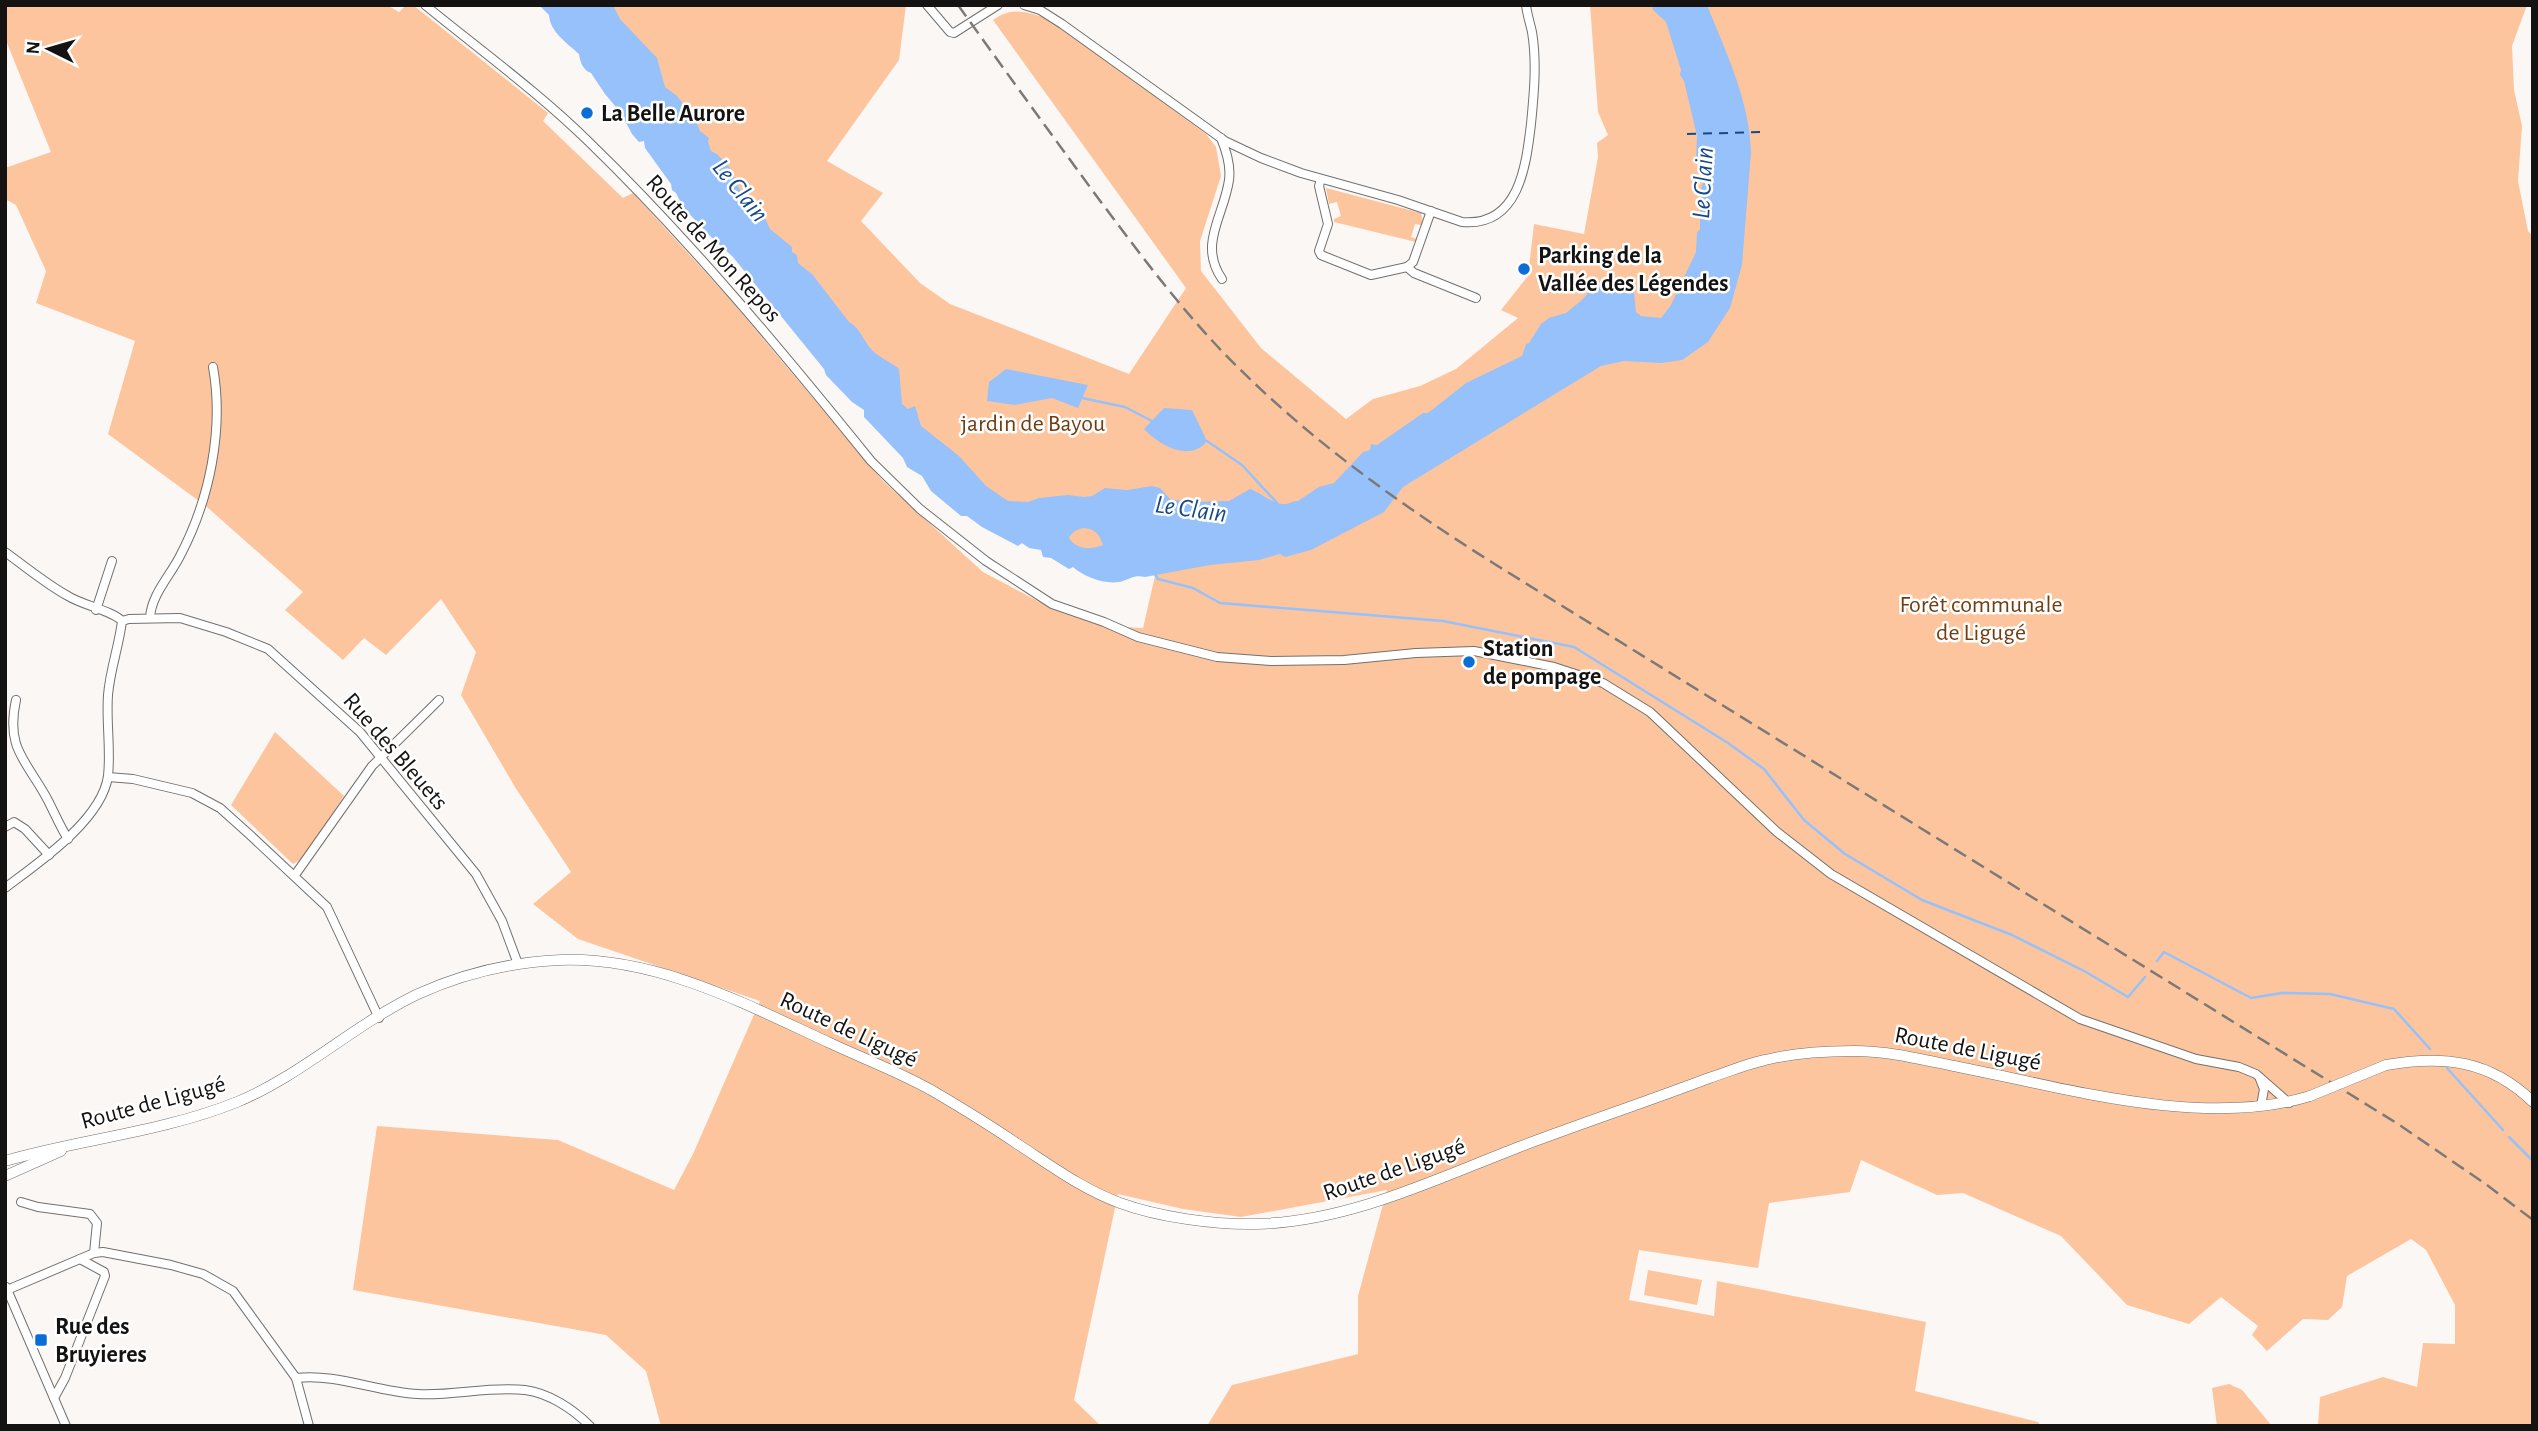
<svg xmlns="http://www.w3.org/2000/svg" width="2538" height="1431" font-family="'Alegreya Sans',sans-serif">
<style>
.green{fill:#fdc59d}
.water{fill:#96c1fa;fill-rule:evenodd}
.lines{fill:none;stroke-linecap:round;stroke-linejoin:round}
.stream{stroke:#96c1fa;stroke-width:2.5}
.ferry{stroke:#154987;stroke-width:2;stroke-dasharray:9 7;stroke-linecap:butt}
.minor-casing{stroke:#73706e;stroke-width:10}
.tertiary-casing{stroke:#73706e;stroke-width:11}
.minor{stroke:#fff;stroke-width:8}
.tertiary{stroke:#fff;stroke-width:10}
.rail{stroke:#7c7a78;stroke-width:2.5;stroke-dasharray:14 7;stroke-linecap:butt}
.tertiary-bridge-casing{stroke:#73706e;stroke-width:11;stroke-linecap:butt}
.tertiary-bridge{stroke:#fff;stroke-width:10}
.poi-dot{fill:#0a6ed6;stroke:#fff;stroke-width:2.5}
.labels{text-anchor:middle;stroke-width:5;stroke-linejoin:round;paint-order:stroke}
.poi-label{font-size:24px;font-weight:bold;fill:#141312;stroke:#fff;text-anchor:start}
.street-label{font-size:24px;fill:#141312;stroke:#fff}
.park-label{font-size:24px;fill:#6f3e12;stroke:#fff}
.water-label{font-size:26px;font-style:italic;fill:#154987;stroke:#fff}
</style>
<rect width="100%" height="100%" fill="#fbf7f5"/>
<g class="green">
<path d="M 5,5 L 387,5 L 399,12 L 406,5 L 413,5 L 548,113 L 543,121 L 623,198 L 633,193 L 728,297 L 882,480 L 983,572 L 1057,611 L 1101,626 L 1143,628 L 1158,563 L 1074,553 L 952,473 L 576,5 L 906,5 L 899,60 L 827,161 L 883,193 L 861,221 L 920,283 L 950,304 L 1129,374 L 1186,288 L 993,20 C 1013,5 1029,13 1050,19 L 1206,134 L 1216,147 L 1221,176 L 1200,241 L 1201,271 L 1261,348 L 1346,419 L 1373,399 L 1420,386 L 1456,369 L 1518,318 L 1501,310 L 1528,276 L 1534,224 L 1584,234 L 1598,157 L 1597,143 L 1608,135 L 1598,112 L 1590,5 L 2527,5 L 2512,46 L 2514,90 L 2522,126 L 2518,181 L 2528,231 L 2533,237 L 2533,1426 L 2318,1426 L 2320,1397 L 2383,1377 L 2417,1387 L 2423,1343 L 2455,1344 L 2455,1305 L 2426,1250 L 2411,1239 L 2347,1276 L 2342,1307 L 2328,1320 L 2303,1319 L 2267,1351 L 2252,1335 L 2258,1326 L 2221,1297 L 2189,1324 L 2127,1305 L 2061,1236 L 1963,1193 L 1937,1195 L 1861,1160 L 1850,1192 L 1769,1203 L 1758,1268 L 1639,1250 L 1629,1300 L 1714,1316 L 1717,1281 L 1926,1322 L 1915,1391 L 2038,1422 L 2041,1426 L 1207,1426 L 1232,1385 L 1358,1354 L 1358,1296 L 1387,1190 L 1241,1217 L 1183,1209 L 1118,1194 L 1074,1400 L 1101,1426 L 661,1426 L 646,1371 L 606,1335 L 353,1290 L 377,1126 L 558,1140 L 674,1190 L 693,1154 L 760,1001 L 578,939 L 533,904 L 571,872 L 515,787 L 461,695 L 476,652 L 441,599 L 386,655 L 364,638 L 343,660 L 285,610 L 303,592 L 207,507 L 108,434 L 135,341 L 36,303 L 46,271 L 16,205 L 5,199 L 5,168 L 51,152 L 5,38 Z"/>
<polygon points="1326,188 1421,213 1423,223 1421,225 1415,224 1411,237 1417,239 1416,242 1334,222 1334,219 1341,216 1337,202 1329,204"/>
<polygon points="275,732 344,796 305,857 293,864 231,805"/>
<polygon points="1648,1270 1702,1280 1697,1305 1644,1295"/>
<polygon points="2229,1384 2242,1390 2272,1426 2217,1426 2212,1388"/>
</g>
<g class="water">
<path d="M 539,5 L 613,5 L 620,19 L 657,58 L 665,87 L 677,96 L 695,119 L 700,131 L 709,138 L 708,142 L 711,151 L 718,155 L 730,168 L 740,190 L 764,216 L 770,229 L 792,247 L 792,252 L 797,255 L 798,263 L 812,274 L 849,322 C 861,328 864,344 875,353 C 882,359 891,362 899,369 L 902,404 L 908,409 L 915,406 L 921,426 L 959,456 L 986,486 L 1008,501 L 1028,502 L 1039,498 L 1068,495 L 1084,497 L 1092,496 L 1105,488 L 1127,490 L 1152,486 L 1160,488 L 1170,499 L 1190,502 L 1229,501 L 1250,489 C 1260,492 1271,503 1282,504 C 1289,505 1291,501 1298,501 L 1319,487 L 1334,483 L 1363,452 L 1370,450 L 1371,444 L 1377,445 L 1423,413 L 1428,413 L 1466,383 L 1522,356 L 1526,344 L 1529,343 L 1541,324 L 1549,318 L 1566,313 L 1582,300 L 1593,287 L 1624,288 L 1634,293 L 1636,312 L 1641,316 L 1661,318 L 1671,305 L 1696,252 L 1697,233 L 1700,229 L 1700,193 L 1704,179 L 1696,160 L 1697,136 L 1684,81 L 1680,75 L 1681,70 L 1666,22 L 1653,10 L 1652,5 L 1707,5 C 1726,53 1750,101 1751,153 L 1742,265 L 1730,308 L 1708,342 L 1682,360 L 1661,363 L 1624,361 L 1601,366 L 1403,487 L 1384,512 L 1311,550 L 1285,557 L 1280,554 L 1259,560 L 1210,565 L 1145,577 C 1134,575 1132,578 1123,581 C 1108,586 1084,577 1073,567 L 1069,569 L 1051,558 L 1043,557 L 1041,550 L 1029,548 L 1022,543 L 1018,546 L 982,527 L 967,516 L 961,516 L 931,491 L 922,476 L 907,467 L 903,458 L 864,417 L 864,410 L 852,402 L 826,375 L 824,369 L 733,257 L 711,237 L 683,207 L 676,193 L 672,190 L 671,184 L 645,148 L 644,141 L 639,142 L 632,134 L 621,113 L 605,94 L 591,73 C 583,70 580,62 579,54 C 567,43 550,32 549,15 ZM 1083,528 C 1096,529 1099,534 1103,545 C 1090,550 1077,550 1069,538 C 1073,531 1076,530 1083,528 Z"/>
<polygon points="1006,369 1088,385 1078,408 1052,398 1015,405 987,401 989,382"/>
<path d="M 1164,408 L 1192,410 L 1207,441 C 1190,463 1159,445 1144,429 Z"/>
</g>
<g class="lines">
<g class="stream">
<polyline points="1082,398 1125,407 1152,421"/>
<polyline points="1207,441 1242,465 1277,503"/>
<polyline points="1154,573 1158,579 1193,588 1220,603 1443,621 1574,647 1728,743 1764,769 1804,820 1845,854 1922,900 2012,935 2086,972 2128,997 2145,977"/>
<polyline points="2157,961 2164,952 2251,998 2282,993 2330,994 2394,1009 2430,1049"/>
<polyline points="2447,1068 2503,1130"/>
<polyline points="2509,1137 2533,1161"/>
</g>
<polyline class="ferry" points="1687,134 1763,132"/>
<g class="minor-casing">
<g id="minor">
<path d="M 425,5 C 480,50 538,92 589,142 C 691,241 781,350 871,461 L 920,509 L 986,561 L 1052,604 L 1104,622 L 1138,637 L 1217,657 L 1271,661 L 1344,660 L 1416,653 L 1474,651 L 1554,667 L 1603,683 L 1650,712 L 1777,832 L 1831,874 L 2080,1019 L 2196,1059 L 2239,1067 L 2256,1074 L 2289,1103"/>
<polyline points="927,5 950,32 954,33 998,5"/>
<path d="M 1024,5 L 1040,10 L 1062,24 L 1225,141 L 1261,158 L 1301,173 L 1398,200 L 1462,222 C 1519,227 1526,166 1531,124 C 1534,94 1537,62 1532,32 C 1530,23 1527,14 1526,5"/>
<path d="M 1221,138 C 1226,150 1231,166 1229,180 C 1224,216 1198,244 1222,279"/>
<polyline points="1321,179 1319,186 1328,224 1319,251 1321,255 1371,275 1407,267 1413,262 1431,211"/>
<polyline points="1407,267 1414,273 1476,298"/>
<path d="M 5,552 C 26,567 46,584 68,596 C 82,605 113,611 122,621"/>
<polyline points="96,610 112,561"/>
<path d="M 150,618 C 151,595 170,576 180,556 C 210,499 224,429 213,367"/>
<polyline points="122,621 129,619 180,618 226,632 268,649 360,732 476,874 502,921 518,964"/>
<path d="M 16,700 C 6,747 24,758 45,795 C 53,809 59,825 68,839"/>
<polyline points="108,777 133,779 192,793 220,808 249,834 327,907 379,1018"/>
<polyline points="5,827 14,822 25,829 49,855"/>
<polyline points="295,875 372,766 439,700"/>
<path d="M 5,888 C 38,863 102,820 108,776 C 111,749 106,722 108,695 C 110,670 119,646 122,621"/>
<polyline points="2260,1079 2264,1089 2261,1106"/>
<polyline points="21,1202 38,1207 90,1214 97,1223 94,1253"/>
<polyline points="6,1287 66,1426"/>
<path d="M 7,1290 L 94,1253 L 103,1252 L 171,1265 L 203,1274 L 233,1291 L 296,1378 C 336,1373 377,1392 418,1394 C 453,1396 489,1386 525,1390 C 549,1393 573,1409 590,1426"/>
<polyline points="296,1378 309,1426"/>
<polyline points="54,1398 65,1378 105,1276 104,1272 80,1259"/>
</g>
</g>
<g class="tertiary-casing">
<g id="tertiary">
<path d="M 2386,1065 C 2443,1055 2490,1060 2533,1102"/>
<path d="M 5,1161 C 81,1139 163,1132 237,1102 C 302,1075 355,1024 418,994 C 462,974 512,962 561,960 C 658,957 745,1004 830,1043 C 866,1060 905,1074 938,1094 C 965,1110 991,1126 1016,1143 C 1050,1165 1082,1189 1120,1203 C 1158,1217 1215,1225 1256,1224 C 1348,1222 1434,1180 1519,1147 C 1582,1123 1646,1102 1709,1078 C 1728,1072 1746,1064 1765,1060 C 1793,1053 1825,1051 1854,1051 C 1890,1051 1924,1060 1959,1067 C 2065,1088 2205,1129 2310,1096"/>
<polyline points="5,1176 61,1151"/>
</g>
</g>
<use href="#minor" class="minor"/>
<use href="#tertiary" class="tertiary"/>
<path class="rail" d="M 958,5 C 1003,68 1049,131 1095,194 C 1134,246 1173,299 1218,347 C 1299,432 1393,500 1493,563 L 2398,1124 L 2487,1185 L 2533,1220"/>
<g class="tertiary-bridge-casing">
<polyline id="tertiary-bridge" points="2310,1096 2386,1065"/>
</g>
<use href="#tertiary-bridge" class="tertiary-bridge"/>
</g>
<g class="poi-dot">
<circle cx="587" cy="113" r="7"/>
<circle cx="1524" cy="269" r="7"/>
<circle cx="1469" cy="662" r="7"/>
<rect x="34" y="1333" width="14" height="14" rx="3.5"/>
</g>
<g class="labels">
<g class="poi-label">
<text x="601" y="121">La Belle Aurore</text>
<text x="1538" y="263">Parking de la<tspan x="1538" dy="28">Vallée des Légendes</tspan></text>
<text x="1483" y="656">Station<tspan x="1483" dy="28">de pompage</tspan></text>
<text x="55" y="1334">Rue des<tspan x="55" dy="28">Bruyieres</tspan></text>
</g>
<g class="street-label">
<text transform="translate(714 248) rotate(48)" y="8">Route de Mon Repos</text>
<text transform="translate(396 751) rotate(49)" y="8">Rue des Bleuets</text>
<text transform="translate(849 1029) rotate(25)" y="8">Route de Ligugé</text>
<text transform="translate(1968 1048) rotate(11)" y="8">Route de Ligugé</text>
<text transform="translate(153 1102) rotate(-15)" y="8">Route de Ligugé</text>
<text transform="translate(1394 1169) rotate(-19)" y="8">Route de Ligugé</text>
</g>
<g class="park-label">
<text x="1033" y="431">jardin de Bayou</text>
<text x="1981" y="612">Forêt communale<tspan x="1981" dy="28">de Ligugé</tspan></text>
</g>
<g class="water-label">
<text transform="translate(1702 183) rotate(-87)" y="9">Le Clain</text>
<text transform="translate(741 190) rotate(51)" y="9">Le Clain</text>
<text transform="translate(1191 508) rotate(8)" y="9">Le Clain</text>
</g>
</g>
<rect width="2538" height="1431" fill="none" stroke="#141312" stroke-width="14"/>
<g transform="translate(49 49) rotate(275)" stroke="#ffffff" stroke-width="5" paint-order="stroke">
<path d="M0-5L12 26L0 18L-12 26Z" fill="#141312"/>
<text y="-10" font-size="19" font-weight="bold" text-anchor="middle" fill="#141312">N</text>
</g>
</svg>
